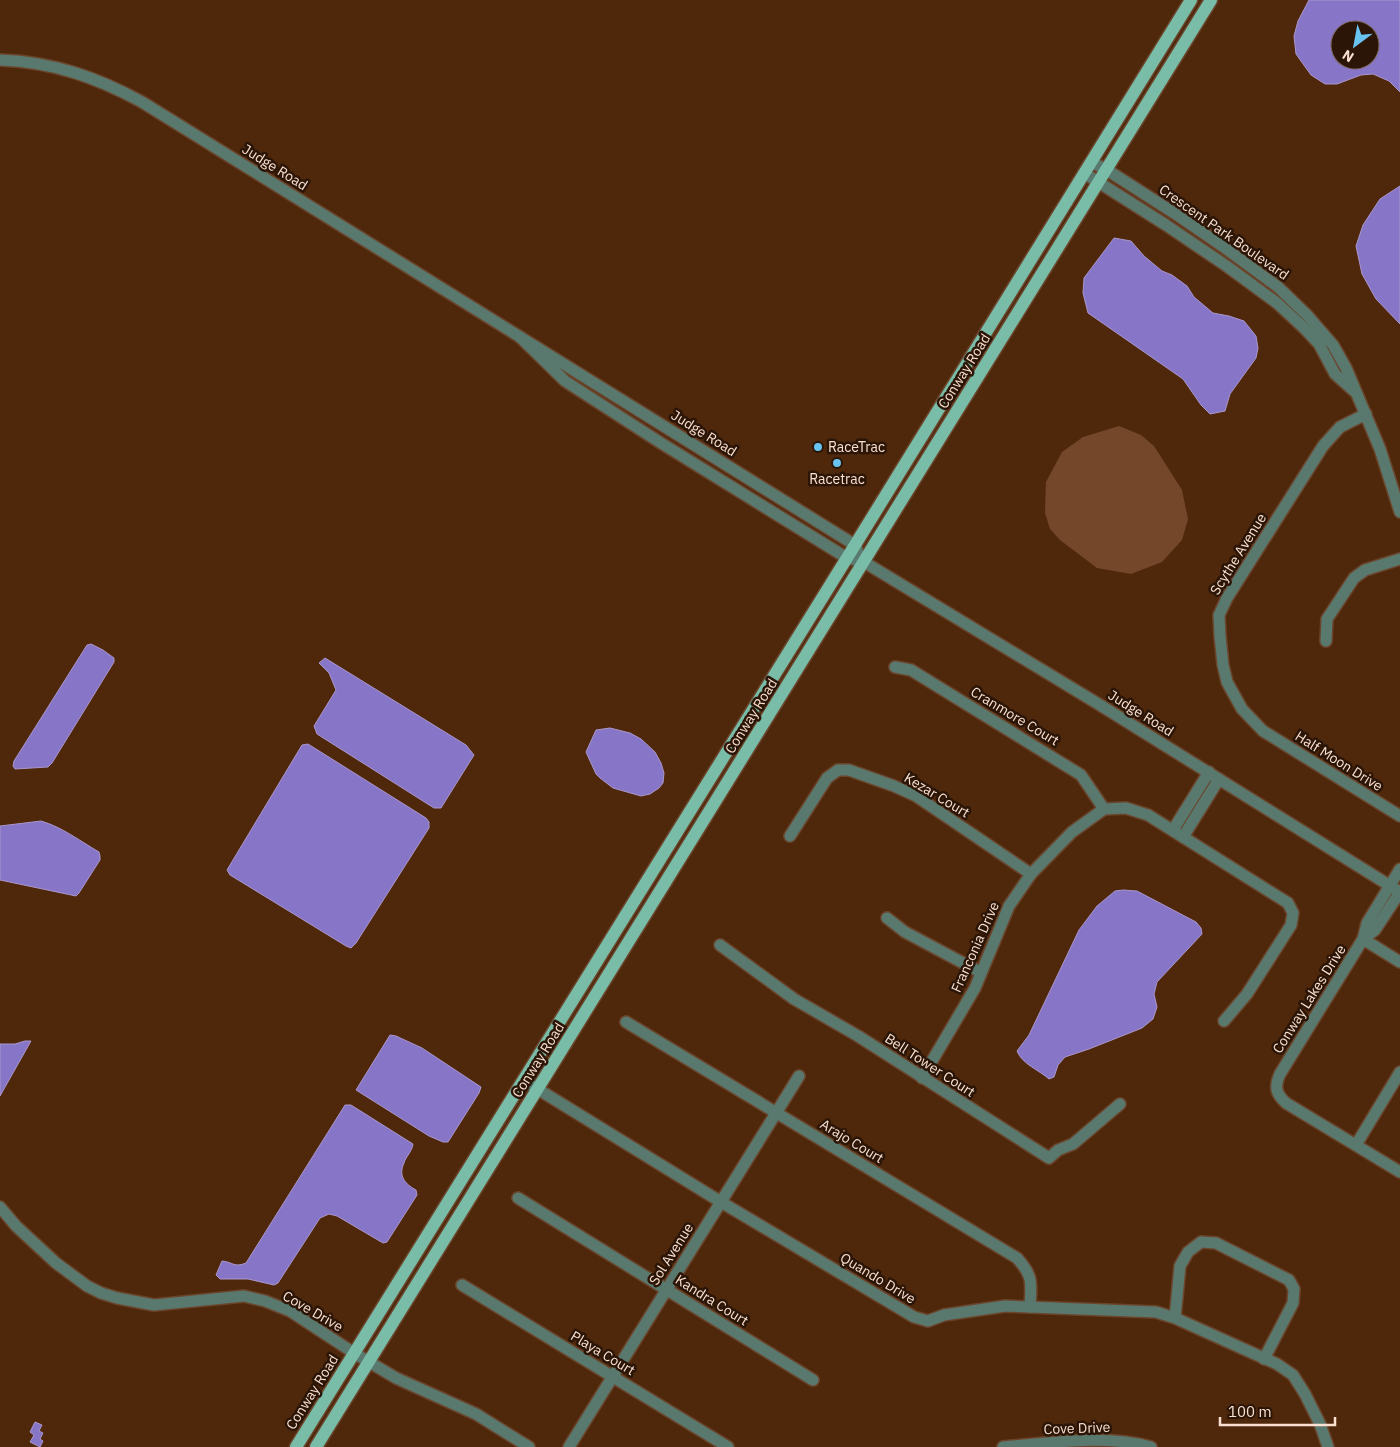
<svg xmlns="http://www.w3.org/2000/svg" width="1400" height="1447" font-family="'IBM Plex Sans',sans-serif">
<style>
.green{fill:#74472b}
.water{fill:#8776c7;stroke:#aa96ca;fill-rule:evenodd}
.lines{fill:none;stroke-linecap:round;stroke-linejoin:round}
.minor-casing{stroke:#6a452c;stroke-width:14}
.major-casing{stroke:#6a452c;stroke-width:15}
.minor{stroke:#59786e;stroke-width:11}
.major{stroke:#79bca7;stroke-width:12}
.poi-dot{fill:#69c3f1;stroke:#2b1507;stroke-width:2}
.labels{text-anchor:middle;stroke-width:5;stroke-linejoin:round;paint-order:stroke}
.street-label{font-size:14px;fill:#fae0d1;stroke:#2b1507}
.poi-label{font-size:14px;fill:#fae0d1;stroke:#2b1507;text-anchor:start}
</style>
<rect width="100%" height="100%" fill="#4f280c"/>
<polygon class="green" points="1119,426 1141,435 1154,446 1182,490 1188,519 1182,540 1162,562 1131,574 1097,568 1060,540 1050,529 1045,513 1046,482 1062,452 1083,437"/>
<g class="water">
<path d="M 1309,0 L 1400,0 L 1400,92 L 1389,81 L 1373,74 L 1361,75 L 1337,84 L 1325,84 L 1311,75 L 1296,54 L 1294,36 L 1298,21 ZM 1340,30 L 1370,30 L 1370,60 L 1340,60 Z"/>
<polygon points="1400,186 1400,324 1376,299 1362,274 1356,246 1363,225 1380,199"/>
<polygon points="1114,238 1131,241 1144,256 1162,271 1172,275 1187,286 1194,297 1213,313 1229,316 1244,321 1256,336 1258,348 1256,358 1230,394 1225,411 1210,414 1201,405 1183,379 1088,313 1083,293 1084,278"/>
<polygon points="91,644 103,650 114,658 114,662 52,763 48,767 15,769 13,766 14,761 87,645"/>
<polygon points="325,658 466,745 474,755 441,808 434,808 317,734 314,726 336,690 329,673 319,663"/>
<polygon points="610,728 630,733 641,739 655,752 661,763 664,773 663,783 659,788 650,794 641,796 613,788 600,778 596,774 586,752 596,730"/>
<polygon points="308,744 426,818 429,822 429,828 356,943 351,948 346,946 230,875 227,870 302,745"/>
<path d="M 41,821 C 62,827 80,841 99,852 L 100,856 L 100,860 L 79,893 L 76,896 L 0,880 L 0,826 Z"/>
<path d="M 1123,890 L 1137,891 L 1196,922 L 1201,928 L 1202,934 L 1157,982 L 1154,994 L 1157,1007 L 1153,1019 L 1142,1028 L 1089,1049 L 1065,1057 L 1058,1065 L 1054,1077 L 1049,1079 C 1039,1070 1022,1064 1017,1051 L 1029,1035 L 1079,930 L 1097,906 L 1115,891 Z"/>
<polygon points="390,1035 396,1036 422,1048 481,1087 479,1093 448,1142 443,1142 429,1136 356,1090"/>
<polygon points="25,1041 31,1041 0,1096 0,1044 15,1044"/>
<path d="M 345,1105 L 351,1105 L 413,1144 C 412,1152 406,1156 404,1163 C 398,1176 405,1184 416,1190 L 417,1195 L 387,1242 L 383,1243 L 337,1216 L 329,1214 L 320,1218 L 278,1283 L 274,1285 L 248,1279 L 220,1279 L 216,1275 L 222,1261 C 233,1262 234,1268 246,1263 Z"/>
<polygon points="35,1422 42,1425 39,1431 43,1433 40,1439 43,1441 40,1447 30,1442 34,1435 30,1432"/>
</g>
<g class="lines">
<g class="minor-casing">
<g id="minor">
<path d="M 0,60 C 53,62 96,77 142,102 L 855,545 L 858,552"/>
<polyline points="1091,162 1107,170 1174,213 1225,248 1278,287 1307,315 1333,345 1346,368 1380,449 1400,512"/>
<polyline points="1084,173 1166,225 1228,267 1277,303 1304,328 1319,344 1335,374 1354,391"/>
<polyline points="520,337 565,381 661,443 847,558 864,562 1100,705 1400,892"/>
<polyline points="1366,414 1340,427 1323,446 1227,598 1219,615 1220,636 1223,665 1227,682 1242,709 1263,731 1400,816"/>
<polyline points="1326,641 1327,619 1354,578 1365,570 1400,559"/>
<polyline points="895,667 911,670 1081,775 1104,809"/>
<polyline points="1173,830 1209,772"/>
<polyline points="790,836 827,778 838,770 849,770 894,786 916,796 1031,874"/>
<polyline points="1183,837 1219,779"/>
<path d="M 1400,892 L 1375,930 L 1363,939 L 1280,1074 C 1274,1087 1276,1094 1286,1103 L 1400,1172"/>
<polyline points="887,918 905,932 980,972"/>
<polyline points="1363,939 1367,923 1400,869"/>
<polyline points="1363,939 1400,962"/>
<polyline points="720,945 794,999 858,1036 1049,1158 1058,1150 1073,1144 1120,1104"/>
<path d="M 626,1022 L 1017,1258 C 1034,1277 1031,1283 1030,1307"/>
<polyline points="922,1078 975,988 1009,906 1031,874 1072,832 1104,809 1126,808 1148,815 1288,903 1293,913 1291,925 1247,994 1224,1021"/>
<polyline points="523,1080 721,1202 914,1317 928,1321 944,1315 1005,1306 1156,1312 1175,1318 1277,1364 1293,1375 1305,1394 1320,1424 1328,1447"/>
<polyline points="1356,1145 1400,1072"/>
<polyline points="518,1198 813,1380"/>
<polyline points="0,1207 16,1226 56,1263 87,1286 101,1293 117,1298 154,1305 244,1296 265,1301 290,1311 354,1353 396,1378 476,1414 529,1447"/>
<polyline points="462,1285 728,1447"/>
<polyline points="1175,1318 1180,1266 1188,1252 1201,1242 1216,1243 1289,1280 1294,1289 1293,1303 1264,1359"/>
<polyline points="569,1447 799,1076"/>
<path d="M 1003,1447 C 1050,1443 1106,1434 1151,1447"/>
</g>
</g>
<g class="major-casing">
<g id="major">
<polyline points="296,1447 855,545 1191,0"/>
<polyline points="316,1447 1211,0"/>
</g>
</g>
<use href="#minor" class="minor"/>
<use href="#major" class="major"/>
</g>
<g class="poi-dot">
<circle cx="818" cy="447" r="5"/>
<circle cx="837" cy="463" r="5"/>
</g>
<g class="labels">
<g class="street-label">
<text transform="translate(275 167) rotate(32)" y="5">Judge Road</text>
<text transform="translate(1224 232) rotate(35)" y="5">Crescent Park Boulevard</text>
<text transform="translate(964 371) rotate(-58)" y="5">Conway Road</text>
<text transform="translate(704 433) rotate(32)" y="5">Judge Road</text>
<text transform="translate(1238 554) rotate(-58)" y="5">Scythe Avenue</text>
<text transform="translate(1141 713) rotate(32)" y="5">Judge Road</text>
<text transform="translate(751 716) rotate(-58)" y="5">Conway Road</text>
<text transform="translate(1015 716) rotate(31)" y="5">Cranmore Court</text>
<text transform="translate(1339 761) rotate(32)" y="5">Half Moon Drive</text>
<text transform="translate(937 795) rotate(31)" y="5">Kezar Court</text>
<text transform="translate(975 947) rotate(-66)" y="5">Franconia Drive</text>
<text transform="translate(1309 999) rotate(-58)" y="5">Conway Lakes Drive</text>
<text transform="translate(538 1060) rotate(-58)" y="5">Conway Road</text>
<text transform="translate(930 1065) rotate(33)" y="5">Bell Tower Court</text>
<text transform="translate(852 1141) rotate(31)" y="5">Arajo Court</text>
<text transform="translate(671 1254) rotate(-58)" y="5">Sol Avenue</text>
<text transform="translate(878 1278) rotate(31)" y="5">Quando Drive</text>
<text transform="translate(712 1300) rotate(32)" y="5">Kandra Court</text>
<text transform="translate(313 1311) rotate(30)" y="5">Cove Drive</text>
<text transform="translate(603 1353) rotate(31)" y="5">Playa Court</text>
<text transform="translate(312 1392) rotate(-58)" y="5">Conway Road</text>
<text transform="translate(1077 1428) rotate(-2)" y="5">Cove Drive</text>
</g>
<g class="poi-label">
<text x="828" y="452">RaceTrac</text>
<text x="837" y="484" text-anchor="middle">Racetrac</text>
</g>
</g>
<g transform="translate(1355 45) rotate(212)"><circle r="24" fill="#2b1507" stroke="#7e6658"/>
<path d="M0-4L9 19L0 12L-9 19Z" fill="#69c3f1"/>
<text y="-8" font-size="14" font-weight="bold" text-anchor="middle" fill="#fae0d1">N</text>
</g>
<path d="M1220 1417v8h115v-8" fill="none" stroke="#fae0d1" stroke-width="2.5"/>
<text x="1228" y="1417" font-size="15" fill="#fae0d1" stroke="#2b1507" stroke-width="4" paint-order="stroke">100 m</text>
</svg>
